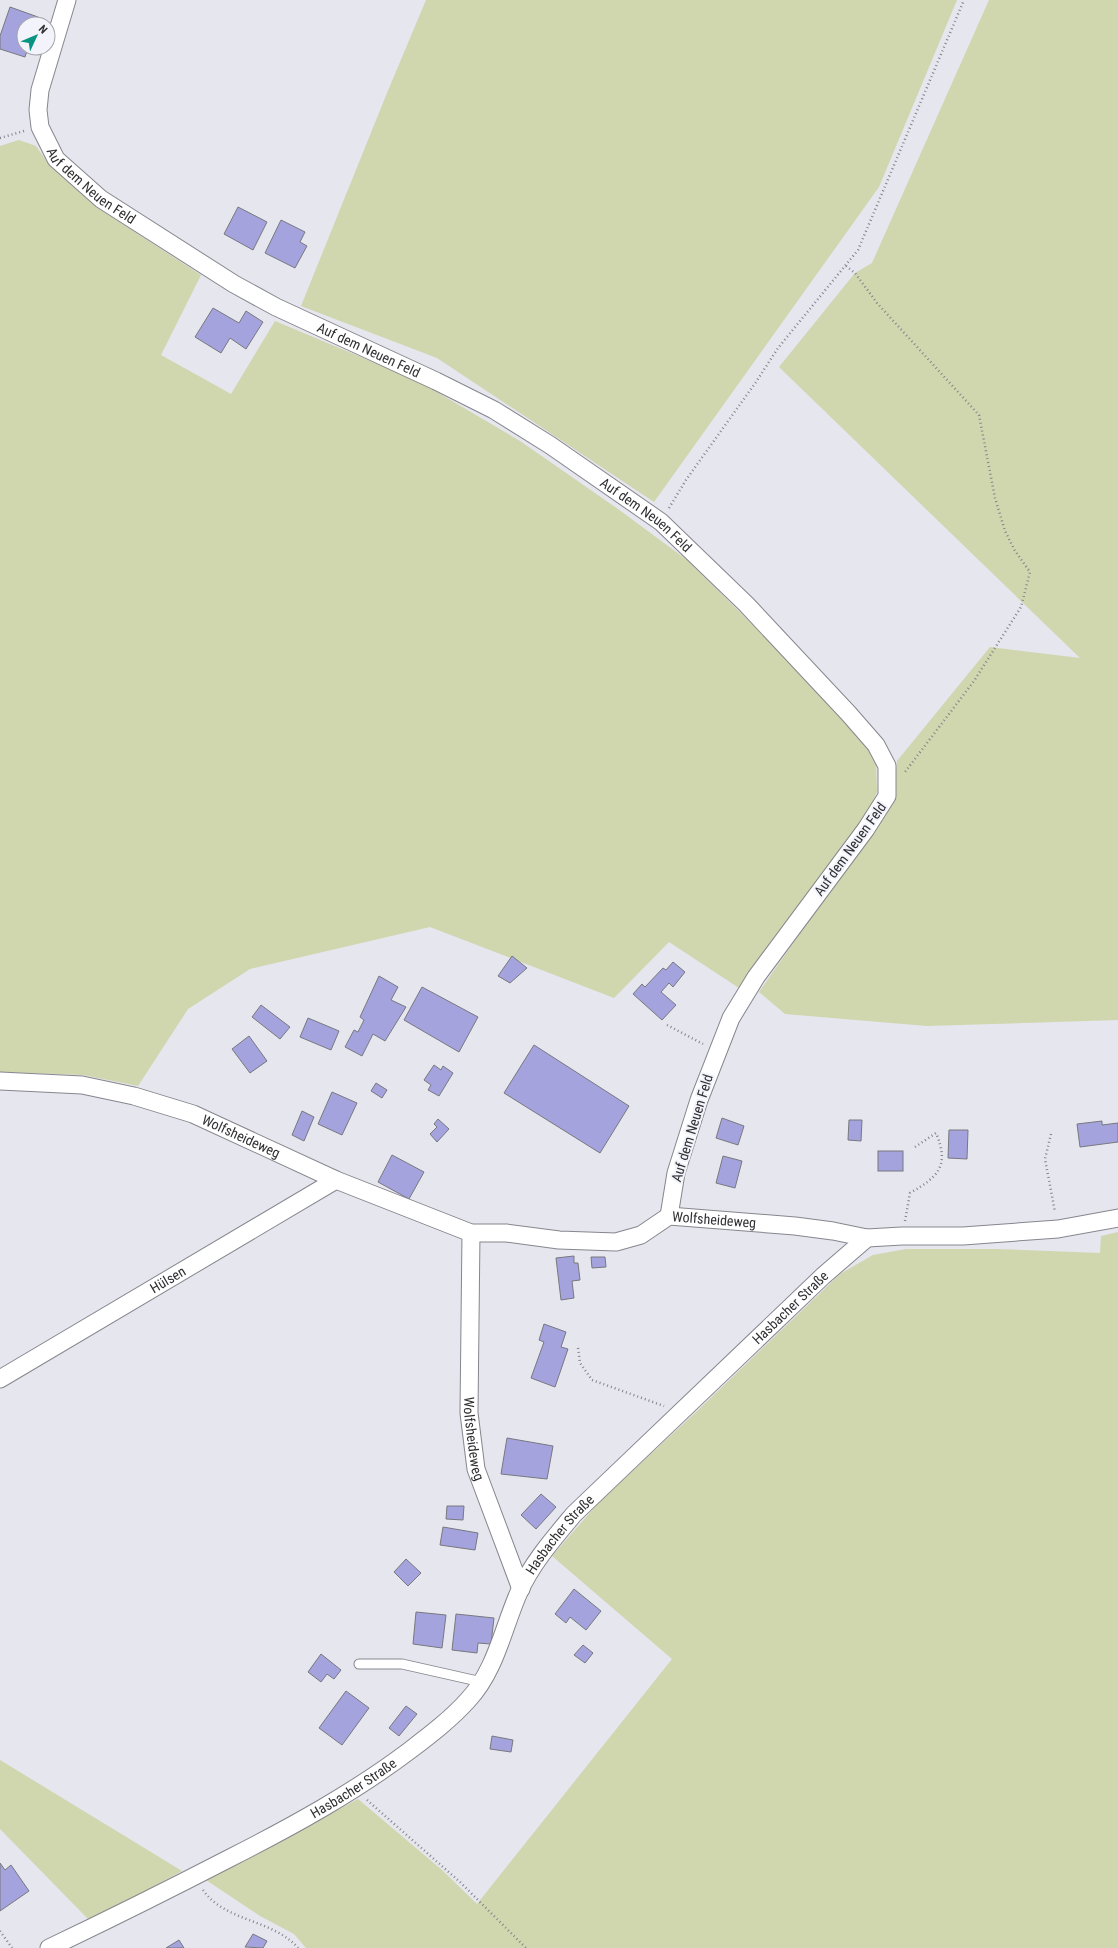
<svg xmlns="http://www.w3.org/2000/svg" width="1118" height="1948" font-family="'Roboto Condensed',sans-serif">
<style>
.green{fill:#d0d6ae}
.building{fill:#a4a3dd;stroke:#78787f}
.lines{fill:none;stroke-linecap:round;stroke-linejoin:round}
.service-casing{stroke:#86868e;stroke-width:11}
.minor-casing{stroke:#86868e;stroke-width:19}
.path{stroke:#84858a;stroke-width:2.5;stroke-dasharray:1 3;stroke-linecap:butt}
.service{stroke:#fff;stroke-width:9}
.minor{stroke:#fff;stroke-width:17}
.labels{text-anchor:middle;stroke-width:4;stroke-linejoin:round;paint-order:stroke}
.street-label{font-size:14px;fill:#303033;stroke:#f3f3fb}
</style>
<rect width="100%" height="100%" fill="#e5e6ee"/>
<g class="green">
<polygon points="426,0 957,0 879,187 654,502 437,358 301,306 387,93"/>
<polygon points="989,0 1118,0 1118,1020 927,1026 785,1014 759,992 885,811 894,789 897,761 990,647 1080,658 779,367 855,273 872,263"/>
<polygon points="19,140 36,146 50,166 96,207 201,275 161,355 231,394 275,321 418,381 520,441 618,509 687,560 839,710 865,741 876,762 877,792 862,826 739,988 669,942 614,998 430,927 250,969 188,1009 138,1086 83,1075 0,1072 0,146"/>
<polygon points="1118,1232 1118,1948 306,1948 294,1934 260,1916 206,1880 358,1799 442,1870 477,1904 672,1659 552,1556 601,1500 695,1413 840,1274 873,1255 906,1249 996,1249 1100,1253 1101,1236"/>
<polygon points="0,1760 182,1871 90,1921 0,1829"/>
</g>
<g class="building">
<polygon points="10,7 38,17 36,24 24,24 24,48 28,48 25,57 0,49 0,36"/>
<polygon points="238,207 267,222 253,250 224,234"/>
<polygon points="281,220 305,232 300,242 307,246 295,268 265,253"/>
<polygon points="213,308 239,323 246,311 263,322 246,349 230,338 221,353 195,337"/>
<polygon points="512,956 527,968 510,983 498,976"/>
<polygon points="673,962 685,972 673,987 669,983 661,992 676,1005 662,1020 633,994 642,984 645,987 663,968 666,970"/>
<polygon points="379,976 398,987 391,1000 406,1007 385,1041 373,1034 362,1056 345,1047 354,1030 358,1032 364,1020 360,1017"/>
<polygon points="422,987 478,1017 459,1052 404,1020"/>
<polygon points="261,1005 290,1027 280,1039 252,1017"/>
<polygon points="308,1018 339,1031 331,1050 300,1037"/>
<polygon points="249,1036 267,1061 250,1073 232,1049"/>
<polygon points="534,1045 629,1106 600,1153 504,1093"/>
<polygon points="434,1065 441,1070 443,1066 453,1073 439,1096 428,1090 431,1085 424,1080"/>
<polygon points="376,1083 387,1090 382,1098 371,1091"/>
<polygon points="332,1092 357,1103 342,1135 318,1124"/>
<polygon points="302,1111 314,1117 304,1141 292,1135"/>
<polygon points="722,1118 744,1126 738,1145 716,1138"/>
<polygon points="438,1119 449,1129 437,1142 430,1134 437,1127 434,1124"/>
<polygon points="849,1120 862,1120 861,1141 848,1140"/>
<polygon points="1102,1121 1102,1125 1118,1123 1118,1142 1080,1147 1077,1124"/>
<polygon points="949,1130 968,1130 967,1159 948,1158"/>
<rect x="878" y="1151" width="25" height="20"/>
<polygon points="392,1155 424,1172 409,1199 378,1182"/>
<polygon points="723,1156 742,1161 735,1188 716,1183"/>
<polygon points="574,1256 574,1263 578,1263 580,1280 572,1281 574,1298 561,1300 556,1258"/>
<polygon points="591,1257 605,1257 606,1267 592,1268"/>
<polygon points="544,1324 566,1332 561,1347 568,1349 555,1387 531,1378 544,1342 539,1340"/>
<polygon points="507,1438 553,1446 547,1479 501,1474"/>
<polygon points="541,1494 556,1507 536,1529 521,1515"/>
<polygon points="447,1506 464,1506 463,1520 446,1519"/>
<polygon points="443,1527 478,1533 475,1550 440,1545"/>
<polygon points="406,1559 421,1573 408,1586 394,1572"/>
<polygon points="574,1589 601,1611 586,1630 570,1617 566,1623 555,1614"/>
<polygon points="416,1612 446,1615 442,1648 413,1644"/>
<polygon points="456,1614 494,1618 491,1644 478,1643 477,1653 452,1650"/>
<polygon points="583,1645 593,1653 585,1663 574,1655"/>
<polygon points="321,1654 341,1670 334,1679 327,1674 321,1682 308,1672"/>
<polygon points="346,1691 369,1708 342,1745 319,1728"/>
<polygon points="406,1706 417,1714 399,1736 389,1728"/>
<polygon points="492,1736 513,1740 511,1752 490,1749"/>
<polygon points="0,1863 5,1870 11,1865 29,1891 0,1911"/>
<polygon points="253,1934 267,1941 263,1948 245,1947"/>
<polygon points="179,1940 184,1948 166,1948"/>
</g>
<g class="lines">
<g class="service-casing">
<polyline id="service" points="359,1664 402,1664 482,1682"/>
</g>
<g class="minor-casing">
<g id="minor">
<path id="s1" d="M 67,0 L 40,90 L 38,110 L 40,127 L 56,159 L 101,199 L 234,284 L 276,307 L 436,381 L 494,410 L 550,445 L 661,522 L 746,604 L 849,714 L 876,745 L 887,766 L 887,796 L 866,829 L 756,977 L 731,1018 L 699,1100 L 676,1173 L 669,1216"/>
<path id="s2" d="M 0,1081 L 82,1085 L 134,1096 L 193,1114 L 336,1180 L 471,1233 L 506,1233 L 559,1240 L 616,1242 L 641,1235 L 669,1216 L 795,1226 L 833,1231 L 867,1238 L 902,1236 L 963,1236 L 1058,1229 L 1118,1218"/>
<path id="s3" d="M 471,1233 L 469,1413 L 476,1469 L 521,1589"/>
<path id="s4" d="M 0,1379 L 336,1180"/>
<path id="s5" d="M 49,1948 C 110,1919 170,1889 230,1858 C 293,1826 353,1793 409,1751 C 430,1735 451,1719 468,1700 C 496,1670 503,1628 519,1592 C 532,1563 554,1538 574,1514 L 823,1276 L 867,1238"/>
</g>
</g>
<g class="path">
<polyline points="0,138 24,131"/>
<polyline points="846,266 855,273 877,303 979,415 995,498 1005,531 1015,551 1030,572 1021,607 974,681 905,772"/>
<polyline points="669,508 686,480 756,382 778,348 858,250 964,0"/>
<polyline points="667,1025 703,1044"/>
<polyline points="1051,1134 1045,1159 1055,1212"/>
<path d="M 905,1221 L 910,1193 C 938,1177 950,1166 936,1133 L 915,1147"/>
<polyline points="578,1348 580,1363 592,1380 664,1406"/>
<polyline points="367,1800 460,1882 526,1948"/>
<path d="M 203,1890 C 225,1922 273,1919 298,1948"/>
<polyline points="0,1931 12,1948"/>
</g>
<use href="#service" class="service"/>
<use href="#minor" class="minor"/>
</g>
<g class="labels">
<g class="street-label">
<text dy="5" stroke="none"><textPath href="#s1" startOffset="211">Auf dem Neuen Feld</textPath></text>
<text dy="5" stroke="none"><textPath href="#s1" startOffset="535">Auf dem Neuen Feld</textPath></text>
<text dy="5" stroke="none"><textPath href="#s1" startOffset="859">Auf dem Neuen Feld</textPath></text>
<text transform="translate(850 849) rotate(-54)" y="5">Auf dem Neuen Feld</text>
<text transform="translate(692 1128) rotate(-73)" y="5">Auf dem Neuen Feld</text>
<text dy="5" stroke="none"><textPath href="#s2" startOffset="250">Wolfsheideweg</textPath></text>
<text dy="5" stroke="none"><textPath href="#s2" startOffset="750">Wolfsheideweg</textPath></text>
<text dy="5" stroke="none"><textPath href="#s4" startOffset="195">Hülsen</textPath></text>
<text dy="5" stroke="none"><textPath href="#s5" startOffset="1004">Hasbacher Straße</textPath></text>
<text dy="5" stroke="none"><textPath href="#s3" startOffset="206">Wolfsheideweg</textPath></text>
<text dy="5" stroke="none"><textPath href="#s5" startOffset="680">Hasbacher Straße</textPath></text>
<text dy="5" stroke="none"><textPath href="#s5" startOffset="344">Hasbacher Straße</textPath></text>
</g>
</g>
<g transform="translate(36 36) rotate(46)"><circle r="19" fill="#f3f3fb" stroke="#a5a5ab"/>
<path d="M0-3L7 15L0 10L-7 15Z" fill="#079480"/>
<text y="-6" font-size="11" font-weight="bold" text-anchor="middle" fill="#303033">N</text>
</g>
</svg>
